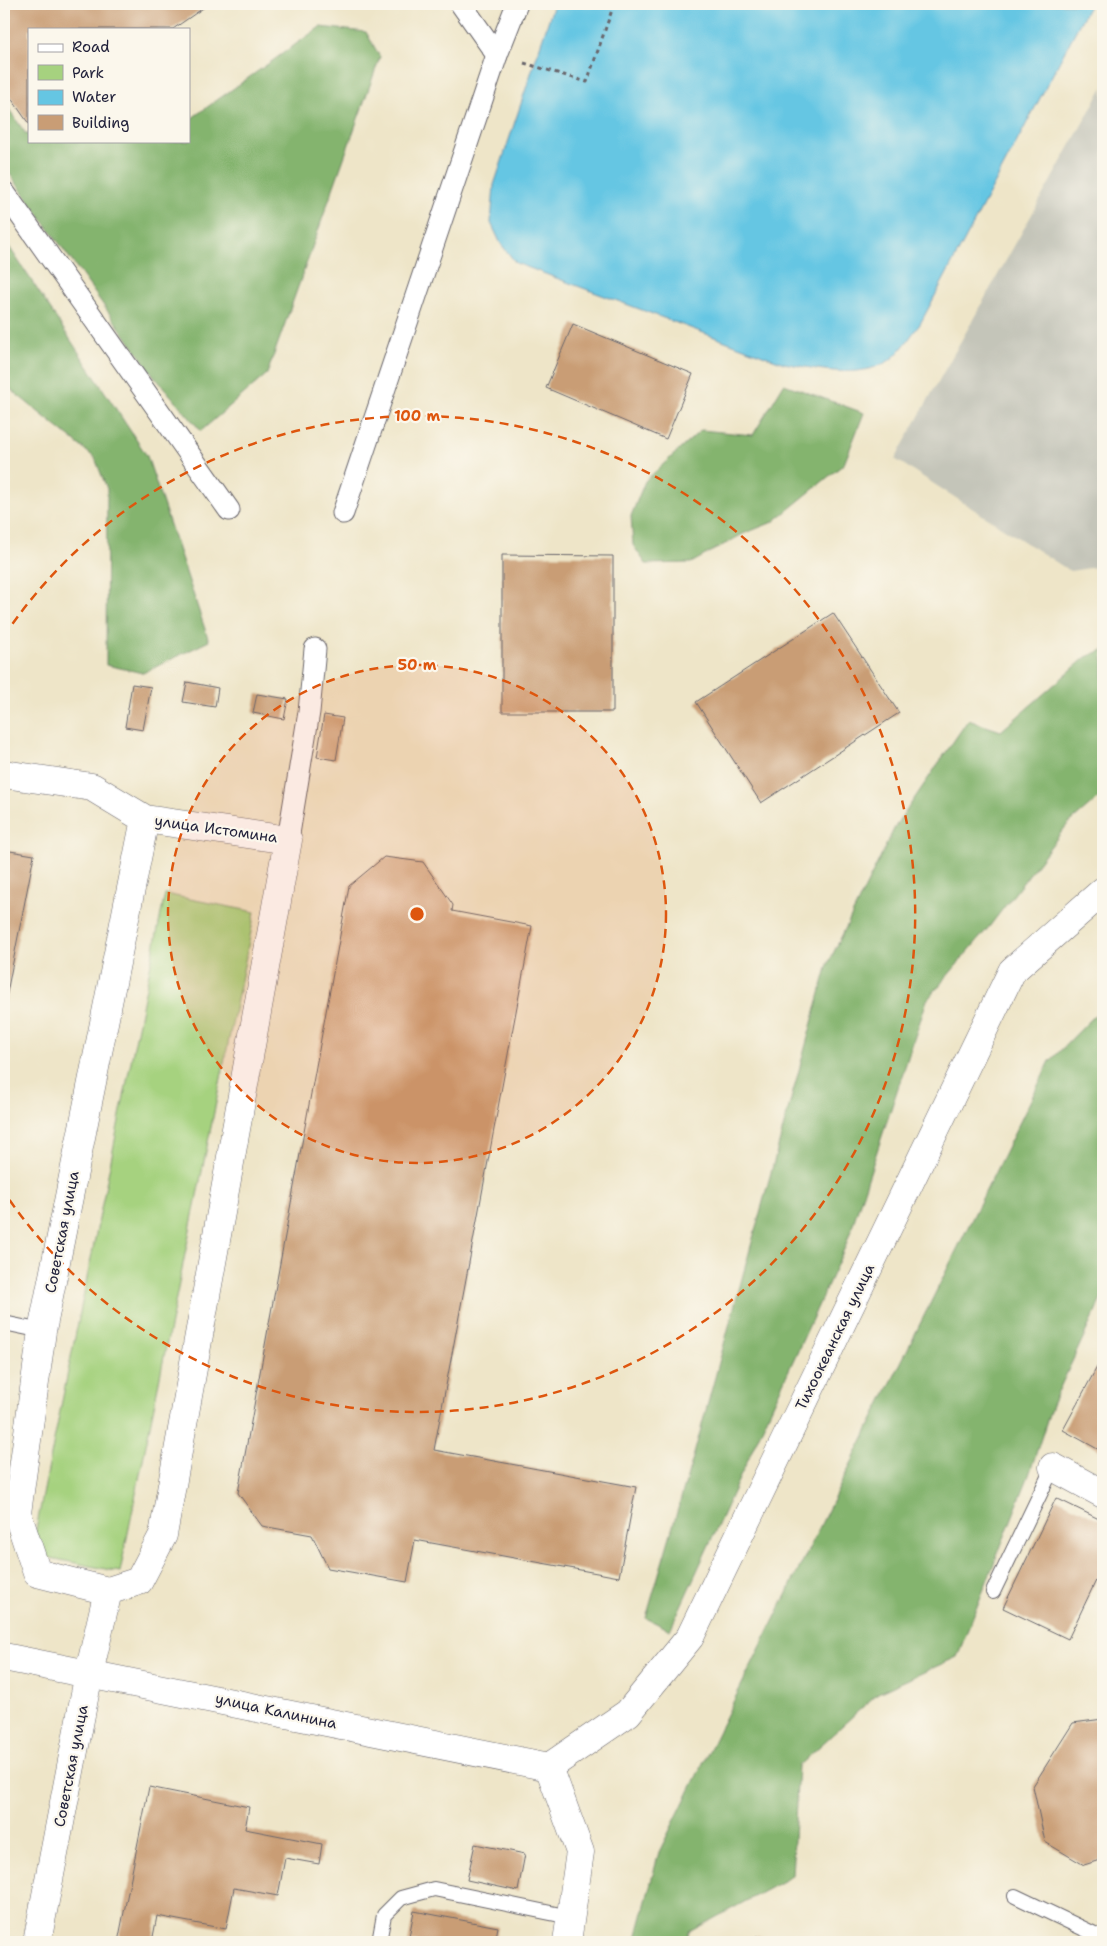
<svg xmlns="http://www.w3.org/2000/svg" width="1107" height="1946" font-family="'Shantell Sans',sans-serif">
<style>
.industrial{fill:#c4c5b9}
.green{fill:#a6d27f;stroke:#647a5d}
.forest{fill:#84b46e;stroke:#536b54}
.water{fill:#65c6e3;stroke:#44748f}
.building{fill:#c99d75}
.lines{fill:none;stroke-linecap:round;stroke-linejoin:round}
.service-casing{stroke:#69666c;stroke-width:16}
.pedestrian-casing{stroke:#69666c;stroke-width:23}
.minor-casing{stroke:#69666c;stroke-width:29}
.tertiary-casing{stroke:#69666c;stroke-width:29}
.secondary-casing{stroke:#69666c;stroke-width:29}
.path{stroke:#69666c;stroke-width:3;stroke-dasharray:4 4;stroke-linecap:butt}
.service{stroke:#fff;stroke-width:14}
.pedestrian{stroke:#fff;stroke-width:21}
.minor{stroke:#fff;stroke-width:28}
.tertiary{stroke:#fff;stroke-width:28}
.secondary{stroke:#fff;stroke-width:28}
.ring{fill:none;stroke:#de560e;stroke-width:2.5;stroke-dasharray:9 6}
.labels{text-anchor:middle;stroke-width:4.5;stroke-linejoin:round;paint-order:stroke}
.street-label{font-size:15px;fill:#22223b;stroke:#fbf7ec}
.centre{fill:#de560e;stroke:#fbf7ec;stroke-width:2.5}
.ring-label{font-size:15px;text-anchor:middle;font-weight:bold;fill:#de560e;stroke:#fbf7ec;stroke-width:4.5;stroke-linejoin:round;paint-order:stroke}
</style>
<rect width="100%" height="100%" fill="#fbf7ec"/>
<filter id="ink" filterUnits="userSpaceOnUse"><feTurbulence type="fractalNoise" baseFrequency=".02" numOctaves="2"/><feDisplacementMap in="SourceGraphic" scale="10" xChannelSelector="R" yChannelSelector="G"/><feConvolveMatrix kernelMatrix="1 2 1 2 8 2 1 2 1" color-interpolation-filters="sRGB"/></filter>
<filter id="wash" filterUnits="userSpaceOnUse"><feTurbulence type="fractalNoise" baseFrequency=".0096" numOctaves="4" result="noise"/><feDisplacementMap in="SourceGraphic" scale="20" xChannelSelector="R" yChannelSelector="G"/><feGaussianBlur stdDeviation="1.12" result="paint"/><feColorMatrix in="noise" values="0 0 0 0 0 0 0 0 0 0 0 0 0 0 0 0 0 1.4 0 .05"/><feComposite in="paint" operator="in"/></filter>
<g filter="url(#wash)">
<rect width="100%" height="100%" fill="#eee5c8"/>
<polygon class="industrial" points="1103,87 1103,566 1070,571 895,459"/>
<polygon class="green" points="165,894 255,912 120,1572 31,1554"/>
<g class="forest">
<polygon points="320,27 366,32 380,57 267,374 201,431 154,376 4,166 4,102 26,134 29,134 29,141 189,141 189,120"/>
<polygon points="4,239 147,456 209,641 143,673 106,665 107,489 95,458 4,384"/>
<polygon points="784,384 864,413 844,464 773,522 743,534 691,563 646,564 633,545 631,516 645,481 701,430 753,435"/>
<polygon points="1103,650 1103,794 1067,825 989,927 927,1000 846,1245 670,1630 646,1618 694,1454 828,964 895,827 968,720 1001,731 1086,657"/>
<polygon points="1103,1007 1103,1295 1052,1405 1029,1475 957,1657 878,1693 798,1766 792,1876 689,1932 687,1942 635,1942 659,1852 1050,1061"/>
</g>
<path class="water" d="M 554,4 L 1090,4 L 920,324 C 911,335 901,352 890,360 C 859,380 818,369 784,363 L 516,263 L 501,244 L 491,223 L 494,185 Z"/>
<g id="blocks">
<g class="building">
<polygon points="4,4 209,4 173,29 29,29 29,124 4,88"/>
<polygon points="573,324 693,374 666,439 546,388"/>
<polygon points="502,555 613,556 613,712 502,712"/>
<polygon points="833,613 899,713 761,803 696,702"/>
<polygon points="187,682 218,688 215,707 183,702"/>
<polygon points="132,684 151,687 143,730 125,727"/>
<polygon points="257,694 288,699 284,719 253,713"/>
<polygon points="324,715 343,718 336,760 317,757"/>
<polygon points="4,850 34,855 5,1003 4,1003"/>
<polygon points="384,857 423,862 453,905 452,911 532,926 434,1450 636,1487 619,1577 415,1540 407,1582 328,1568 312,1535 262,1526 238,1493 349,886"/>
<polygon points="1103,1356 1103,1452 1063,1430"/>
<polygon points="1056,1498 1103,1521 1103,1566 1068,1639 1003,1608"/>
<polygon points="1103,1719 1103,1859 1084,1865 1045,1842 1033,1786 1073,1723"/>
<polygon points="149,1787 249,1807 245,1829 322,1844 319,1864 285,1858 278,1896 234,1888 226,1929 157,1916 152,1942 118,1942"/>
<polygon points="475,1844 525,1854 518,1891 467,1880"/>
<polygon points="414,1911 498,1927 495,1942 408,1942"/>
<polygon points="756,1936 779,1942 754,1942"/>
</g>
</g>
</g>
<g filter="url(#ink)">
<use href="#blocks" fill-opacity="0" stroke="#69666c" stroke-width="1"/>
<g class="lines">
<g class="service-casing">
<g id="service">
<polyline points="4,1323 42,1331"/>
<polyline points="993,1592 1053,1467"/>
<polyline points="1015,1896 1103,1938"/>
<polyline points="379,1942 384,1915 401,1898 434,1889 570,1917"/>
</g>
</g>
<g class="pedestrian-casing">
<g id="pedestrian">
<polyline points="461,4 497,55"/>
<polyline points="4,192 229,510"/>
<polyline points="343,513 497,55 517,4"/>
<polyline points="288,840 309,712 315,649"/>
</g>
</g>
<g class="minor-casing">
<g id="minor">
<polyline points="4,774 92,787 145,819 288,840 163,1535 139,1581 108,1591 37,1573 17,1513 42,1331 145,819"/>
<polyline points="1053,1467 1103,1494"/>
<polyline points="89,1673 108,1591"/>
<polyline points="549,1767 580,1852 567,1942"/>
</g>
</g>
<g class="tertiary-casing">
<polyline id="tertiary" points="37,1942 89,1673"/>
</g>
<g class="secondary-casing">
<polyline id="secondary" points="4,1657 549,1767 628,1713 690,1637 1012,971 1103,891"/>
</g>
<polyline class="path" points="524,63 587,82 614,4"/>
<use href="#service" class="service"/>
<use href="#pedestrian" class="pedestrian"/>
<use href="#minor" class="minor"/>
<use href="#tertiary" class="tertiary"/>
<use href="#secondary" class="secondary"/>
</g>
</g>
<circle cx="417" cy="914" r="249" fill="#de560e" fill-opacity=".12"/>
<g class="ring">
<circle cx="417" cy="914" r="249"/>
<path d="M4 636A498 498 0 1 1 4 1192"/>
</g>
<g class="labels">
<g class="street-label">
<text transform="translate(216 829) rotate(8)" y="5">улица Истомина</text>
<text transform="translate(62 1232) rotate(-79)" y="5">Советская улица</text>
<text transform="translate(835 1337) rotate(-64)" y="5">Тихоокеанская улица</text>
<text transform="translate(276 1711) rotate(12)" y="5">улица Калинина</text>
<text transform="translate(71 1766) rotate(-79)" y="5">Советская улица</text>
</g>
</g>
<circle cx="417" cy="914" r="8" class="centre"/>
<g class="ring-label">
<text x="417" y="421">100 m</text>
<text x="417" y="670">50 m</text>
</g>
<rect width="1107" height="1946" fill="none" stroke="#fbf7ec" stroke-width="20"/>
<rect x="28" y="28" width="162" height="115" fill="#fbf7ec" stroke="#a4a2a5"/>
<rect x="38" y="44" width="25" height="8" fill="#ffffff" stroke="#a4a2a5"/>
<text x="72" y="52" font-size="15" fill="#22223b">Road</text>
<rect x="38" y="65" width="25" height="15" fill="#a6d27f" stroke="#a4a2a5"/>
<text x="72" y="78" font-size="15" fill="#22223b">Park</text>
<rect x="38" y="90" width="25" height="15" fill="#65c6e3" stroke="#a4a2a5"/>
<text x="72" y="102" font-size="15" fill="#22223b">Water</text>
<rect x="38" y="115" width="25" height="15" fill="#c99d75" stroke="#a4a2a5"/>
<text x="72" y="128" font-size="15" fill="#22223b">Building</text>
</svg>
